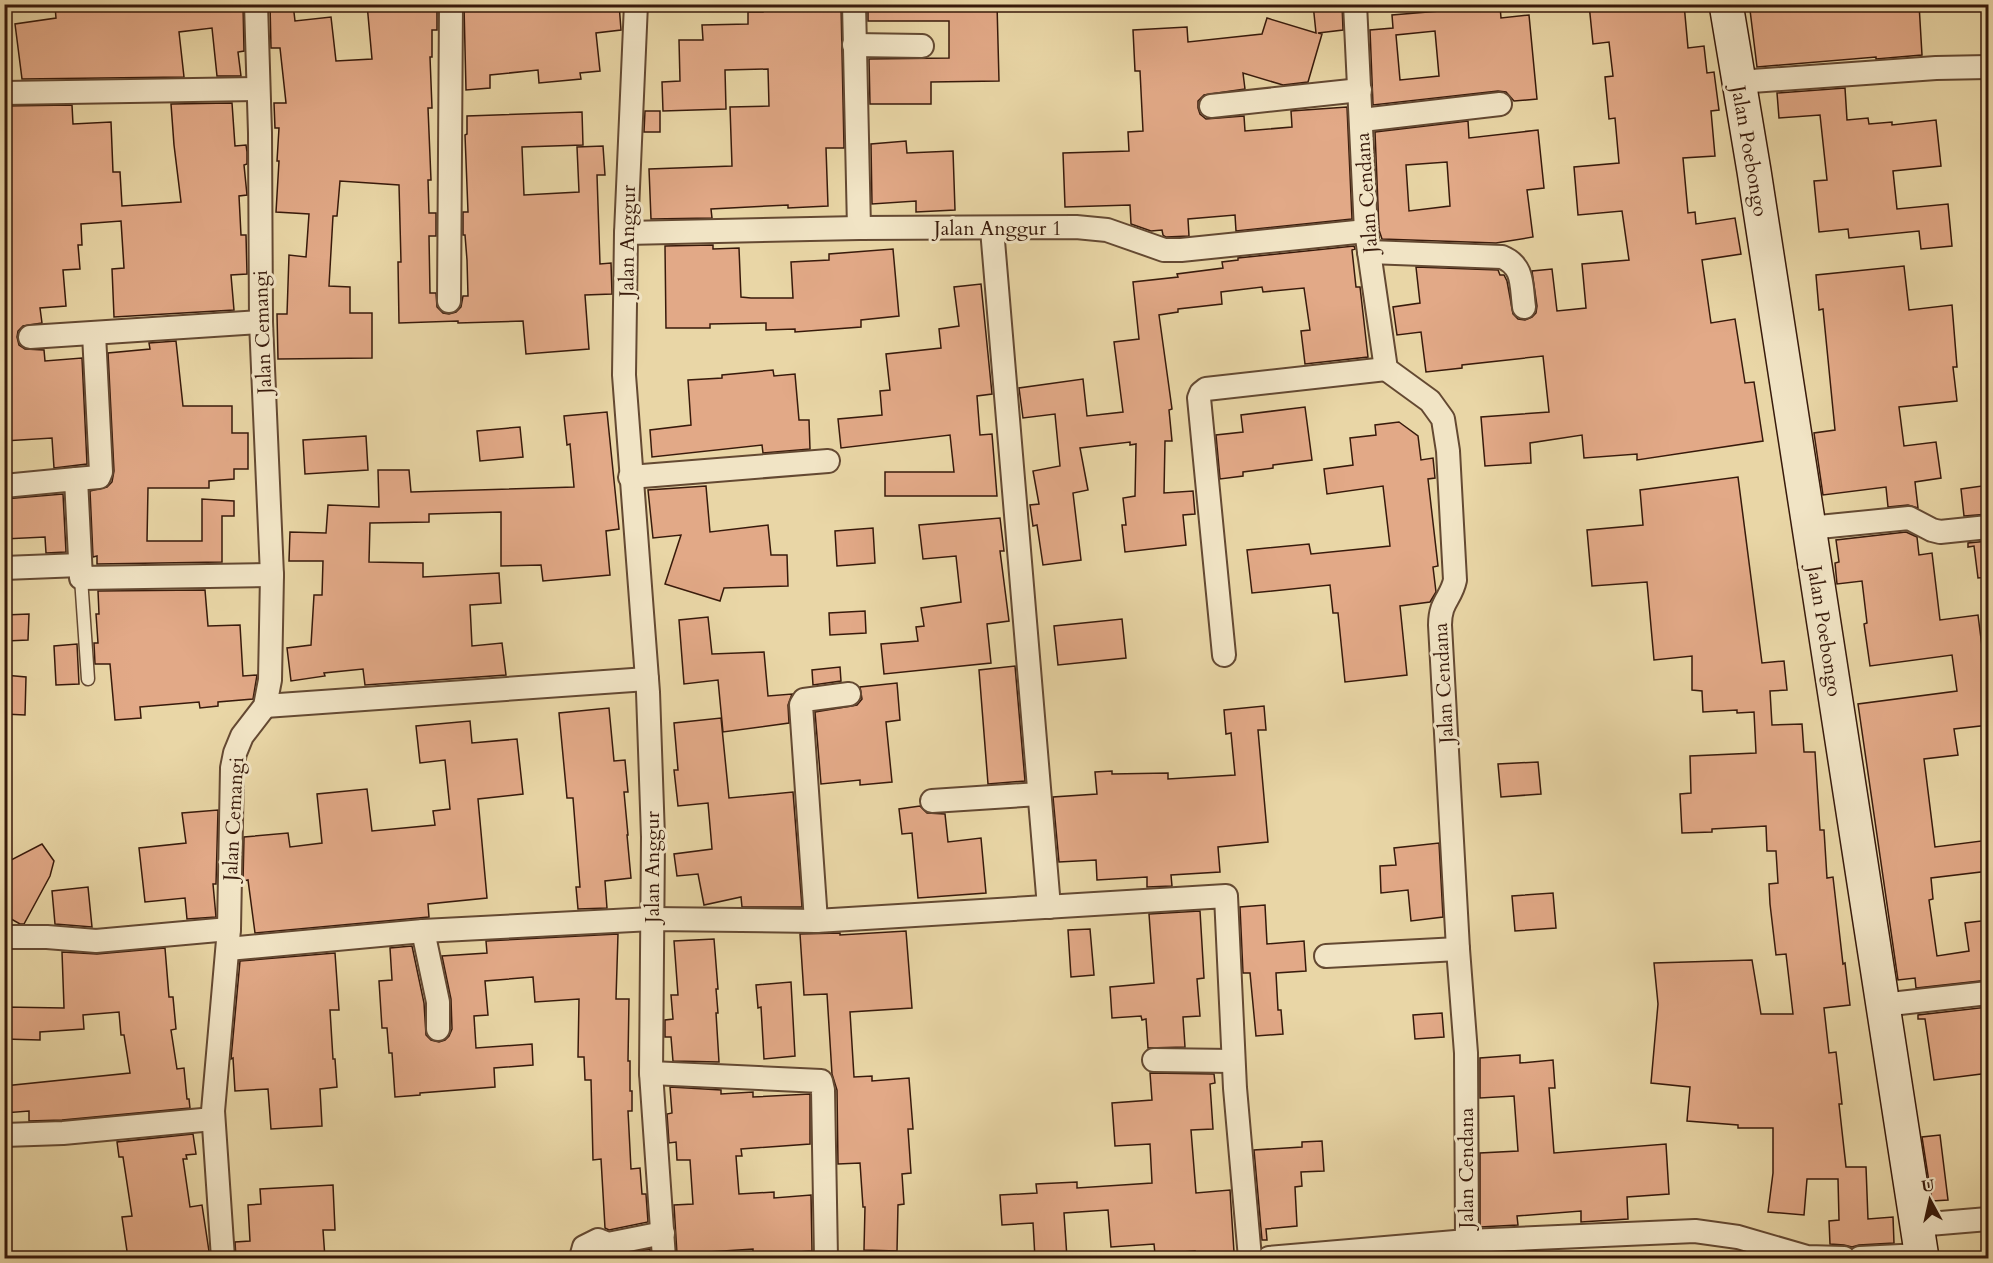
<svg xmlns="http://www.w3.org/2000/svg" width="1993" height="1263" font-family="Cardo,serif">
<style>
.building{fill:#e2a987;stroke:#381a0b;stroke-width:1.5;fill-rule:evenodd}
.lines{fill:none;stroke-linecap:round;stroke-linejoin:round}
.lane-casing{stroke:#644932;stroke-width:15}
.street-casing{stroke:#644932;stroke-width:26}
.secondary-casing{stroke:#381a0b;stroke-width:36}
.lane{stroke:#f1e4c5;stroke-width:12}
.street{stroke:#f1e4c5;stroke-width:22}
.secondary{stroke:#f1e4c5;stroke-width:33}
.labels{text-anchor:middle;stroke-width:6;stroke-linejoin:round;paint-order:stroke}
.street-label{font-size:20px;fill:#381a0b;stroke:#f1e4c5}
</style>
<rect width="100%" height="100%" fill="#e9d6a6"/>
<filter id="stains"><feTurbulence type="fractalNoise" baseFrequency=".00333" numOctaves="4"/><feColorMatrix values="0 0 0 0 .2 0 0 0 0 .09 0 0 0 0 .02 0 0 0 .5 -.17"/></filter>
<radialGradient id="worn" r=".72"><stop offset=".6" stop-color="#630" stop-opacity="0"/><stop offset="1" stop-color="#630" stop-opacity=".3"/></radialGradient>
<g class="building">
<polygon points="69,4 243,4 244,51 238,52 241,76 217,76 212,28 179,32 184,77 22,79 15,24 56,18 55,6"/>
<polygon points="270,4 293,4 295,21 331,17 336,61 372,59 367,4 431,4 431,10 437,9 437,30 432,30 432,57 430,57 432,108 428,108 431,180 428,180 429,213 436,213 436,236 429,236 430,293 436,293 437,307 443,313 449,314 456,312 461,307 463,296 468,296 467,260 465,235 463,235 463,212 468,212 465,135 467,134 467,116 582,112 583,145 522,147 524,195 579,192 577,147 603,146 605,175 597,175 600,264 611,263 612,294 585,295 589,349 526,354 523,321 458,323 458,321 399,323 398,262 401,262 399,185 340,181 337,216 333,216 329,286 350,287 350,313 372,313 372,358 278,359 277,314 287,314 289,255 306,257 309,214 276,212 279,161 277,161 279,128 275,128 274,103 286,103 280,48 271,48"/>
<polygon points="514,4 619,4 621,30 596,33 600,71 580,73 581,79 539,83 538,70 490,75 490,88 466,90 464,6"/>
<polygon points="763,4 841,4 844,148 826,148 828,206 788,208 788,205 711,209 712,218 651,219 649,169 732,166 730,107 769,106 768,69 725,70 726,109 663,111 662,82 680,81 679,40 703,40 702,25 748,24 748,12 763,12"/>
<polygon points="868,4 997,4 999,81 931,82 931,104 870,104 869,59 949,58 949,21 868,21"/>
<polygon points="1313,4 1342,4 1343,30 1318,33 1322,34 1308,82 1283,85 1243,73 1245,89 1204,95 1198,101 1198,108 1200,114 1206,119 1244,116 1245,131 1292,127 1291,111 1347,107 1352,219 1236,231 1235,215 1188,219 1189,236 1166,237 1163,235 1162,230 1151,231 1131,224 1130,205 1065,207 1063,153 1129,151 1128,132 1143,131 1140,71 1135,71 1133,30 1187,27 1188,42 1262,34 1267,18 1316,33"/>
<polygon points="1589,4 1684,4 1688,48 1704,46 1707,73 1714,72 1719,110 1711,111 1715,156 1683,158 1688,213 1695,212 1696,224 1735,218 1741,254 1702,260 1711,323 1735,319 1745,383 1754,382 1763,441 1637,460 1637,454 1584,458 1582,435 1530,443 1531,463 1485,466 1481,417 1549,412 1543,356 1462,365 1462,368 1426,372 1421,332 1397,335 1393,307 1420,303 1416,267 1498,270 1500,275 1504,275 1507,281 1513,314 1518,319 1525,320 1532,317 1536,313 1537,306 1532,271 1552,269 1557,311 1586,308 1582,264 1629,260 1622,211 1578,215 1574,167 1619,163 1615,118 1609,119 1605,77 1613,76 1609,42 1593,44"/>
<polygon points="1793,4 1919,4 1922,55 1876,59 1876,57 1757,67 1750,10"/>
<path d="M 1500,6 L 1501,18 L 1529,15 L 1537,99 L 1514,101 L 1506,92 L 1498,91 L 1373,105 L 1370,30 L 1393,28 L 1392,15 ZM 1435,31 L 1439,76 L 1400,80 L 1396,35 Z"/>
<polygon points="1845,88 1847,120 1868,118 1869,124 1892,122 1892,125 1936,120 1941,166 1893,171 1897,209 1948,204 1952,246 1921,249 1919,231 1849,238 1848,229 1819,232 1814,181 1827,180 1820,115 1779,118 1777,93"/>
<polygon points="232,103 235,146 246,145 247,152 247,164 244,165 247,195 239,196 241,235 246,235 247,274 231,275 234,310 114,317 112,269 124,268 121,221 81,224 82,245 78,245 80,269 63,270 66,306 40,308 42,323 23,326 18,331 17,337 19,345 25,349 44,350 45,361 82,358 87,464 54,468 52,438 4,441 4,401 8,401 6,361 9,360 4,306 9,306 4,257 4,255 8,255 4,212 4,106 72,105 73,124 111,122 113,172 120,172 122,206 181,202 174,145 171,104"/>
<polygon points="645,111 660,111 660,132 644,132"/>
<path d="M 1468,121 L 1469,138 L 1538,130 L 1544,188 L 1527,190 L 1533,237 L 1496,243 L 1382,239 L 1379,230 L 1375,132 ZM 1447,162 L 1450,206 L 1409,211 L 1406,165 Z"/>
<polygon points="906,141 907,153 953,151 955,210 916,212 916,201 872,204 871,144"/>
<polygon points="713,245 713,249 739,248 741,297 751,298 793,298 791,262 829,260 829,254 893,249 899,316 861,320 861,327 795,332 795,329 766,330 766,323 710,324 710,328 666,328 665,246"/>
<polygon points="1354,246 1355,249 1352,250 1356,287 1360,287 1368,357 1305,364 1301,331 1310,330 1304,288 1263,292 1262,287 1221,292 1222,304 1178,309 1178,312 1159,315 1172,409 1169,410 1172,441 1165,441 1164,493 1193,491 1195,514 1183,515 1186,545 1125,552 1122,525 1126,525 1123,498 1135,496 1136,444 1130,445 1130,442 1080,448 1088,490 1073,493 1081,560 1043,565 1037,525 1033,526 1030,505 1039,504 1033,471 1060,466 1055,414 1023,418 1019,388 1083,379 1087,416 1123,412 1114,342 1139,339 1133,282 1178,277 1177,274 1223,268 1222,262 1238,260 1238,258"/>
<polygon points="1904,266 1909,310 1952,305 1957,367 1953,367 1957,401 1899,407 1904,446 1936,442 1941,478 1915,482 1918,508 1908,505 1888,507 1886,487 1823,495 1814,433 1835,430 1823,309 1819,310 1816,275"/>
<polygon points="981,284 992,394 977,396 980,435 992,434 997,496 885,496 885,472 954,472 950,435 841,448 838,419 882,415 880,391 890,390 886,354 941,348 939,329 959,326 954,287"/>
<polygon points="176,341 183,406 232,406 232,433 248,433 248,469 234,469 234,479 209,481 209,488 148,488 147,541 202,541 202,499 234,501 234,516 222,516 222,562 97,564 97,556 93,557 90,491 107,487 112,482 114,471 108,353 150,349 149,343"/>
<polygon points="773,370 774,376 795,374 799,420 809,420 810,449 763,453 762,445 652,457 650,430 691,425 688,380 722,378 722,375"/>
<polygon points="1305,407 1312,460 1273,465 1273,468 1243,472 1243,476 1220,479 1216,435 1243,432 1241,415"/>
<polygon points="607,412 619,529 606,531 610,575 543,581 541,565 501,566 501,512 429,514 429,522 370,523 369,562 423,563 423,577 499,573 501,603 470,605 472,646 502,643 506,675 365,685 363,669 324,673 325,676 291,681 287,648 311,645 314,595 322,595 323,561 289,561 290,532 326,533 328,505 379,507 378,470 409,470 411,492 574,487 570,444 567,445 564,416"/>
<polygon points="1399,422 1418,436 1421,460 1433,458 1435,478 1428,479 1438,566 1433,567 1436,592 1430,602 1400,606 1407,675 1345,682 1338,613 1333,613 1330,585 1252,593 1247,550 1309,544 1311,554 1390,546 1383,486 1327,494 1324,469 1353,465 1350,438 1376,435 1375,425"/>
<polygon points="520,427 523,457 480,461 477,431"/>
<polygon points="366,436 368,470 305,474 303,440"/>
<polygon points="1738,477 1762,663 1784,661 1787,690 1770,691 1772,725 1802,724 1804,752 1815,752 1820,830 1824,830 1827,878 1833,877 1843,964 1845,963 1850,1005 1824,1008 1829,1053 1836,1052 1842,1104 1839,1104 1846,1167 1866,1167 1868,1219 1893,1217 1894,1243 1859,1245 1852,1247 1844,1245 1830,1244 1829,1221 1839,1220 1838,1179 1807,1179 1804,1215 1768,1212 1773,1173 1773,1128 1738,1128 1738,1125 1687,1121 1690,1087 1651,1083 1658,1004 1654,963 1752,960 1761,1014 1793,1014 1786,954 1776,955 1770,904 1769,884 1778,883 1776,851 1767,851 1766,826 1712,829 1712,832 1682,833 1680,794 1691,793 1690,756 1756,753 1754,712 1737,713 1737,710 1703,712 1702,691 1692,690 1692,656 1654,660 1647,582 1592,586 1587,530 1643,525 1640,490"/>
<polygon points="1989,485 1989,514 1964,516 1961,489"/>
<polygon points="706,486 710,532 768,525 771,555 787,555 788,586 724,588 720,601 665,584 681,535 653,538 648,490"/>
<polygon points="63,494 66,552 46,553 45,537 4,539 4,499"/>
<polygon points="1000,518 1004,551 1000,551 1009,621 987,624 991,663 884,674 881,644 918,641 916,627 924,626 921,608 961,602 956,556 923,559 919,525"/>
<polygon points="873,528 875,563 837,566 835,531"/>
<polygon points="1906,532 1917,537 1919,555 1932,553 1940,620 1978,615 1989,702 1989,725 1954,729 1958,755 1924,759 1935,847 1989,840 1989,871 1931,878 1933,899 1929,900 1937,956 1969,951 1965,923 1989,920 1989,980 1916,988 1915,978 1898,980 1858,704 1957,691 1952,655 1870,666 1864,624 1867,623 1862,581 1837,584 1835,563 1839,562 1836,540"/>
<polygon points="1989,541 1989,577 1978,578 1974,546 1968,547 1968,543"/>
<polygon points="205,590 208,626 240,625 243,676 257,675 253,699 218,702 218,706 200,708 199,702 140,707 141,718 115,720 110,664 95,664 94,643 98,643 96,614 99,614 98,591"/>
<polygon points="865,611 866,633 830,635 829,613"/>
<polygon points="29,614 28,640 6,641 5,615"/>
<polygon points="708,617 712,654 764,652 768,696 792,694 788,705 789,723 723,732 718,680 684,684 679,620"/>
<polygon points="1122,619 1126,658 1058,665 1054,626"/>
<polygon points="77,644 79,684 56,685 54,646"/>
<polygon points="1015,666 1025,781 988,784 979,670"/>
<polygon points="840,667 841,681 813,685 812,670"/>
<polygon points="4,675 26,677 25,715 4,714"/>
<polygon points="897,683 900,720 886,722 892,782 860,785 860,780 821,784 815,712 857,705 862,699 860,687"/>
<polygon points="1264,706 1266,730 1258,730 1268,842 1218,847 1220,872 1171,875 1172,886 1147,887 1147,877 1097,880 1096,860 1059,862 1053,797 1097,794 1095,772 1112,771 1112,774 1168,773 1168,779 1235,775 1231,733 1226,734 1224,710"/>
<polygon points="609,708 614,761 625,760 628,792 624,792 628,835 627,835 631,878 605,881 607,908 578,909 576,887 580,887 573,798 567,798 559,713"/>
<polygon points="721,718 729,798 793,792 802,907 742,907 741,897 704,905 698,874 677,876 674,854 712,849 708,803 678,806 674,770 678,770 674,723"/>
<polygon points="470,721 472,743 517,739 523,794 478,799 487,898 428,904 429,917 255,933 248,880 243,881 244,837 288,833 290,847 322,843 317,794 367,789 372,831 435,825 433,811 450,809 445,760 420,763 416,726"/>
<polygon points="1538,762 1541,794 1501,797 1498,764"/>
<polygon points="920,806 927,813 945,814 948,842 981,838 986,893 918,898 912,833 902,834 899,809"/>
<polygon points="218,810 216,884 213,884 216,917 187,919 185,898 145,902 139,848 186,843 182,813"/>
<polygon points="1439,843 1443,917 1411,921 1408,890 1381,893 1380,866 1396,865 1394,848"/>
<polygon points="42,844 54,861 50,876 24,924 20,924 4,915 4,875 11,860"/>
<polygon points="88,887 92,927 55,924 52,891"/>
<polygon points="1553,893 1556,928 1515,931 1512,896"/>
<polygon points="1265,905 1267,944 1304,941 1306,971 1276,973 1278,1010 1281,1010 1283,1034 1256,1036 1250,973 1243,973 1240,907"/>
<polygon points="1200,911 1204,978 1197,979 1200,1016 1183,1017 1185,1047 1148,1048 1146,1019 1142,1020 1141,1016 1112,1018 1110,987 1154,983 1149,914"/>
<polygon points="1090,929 1094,975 1071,977 1068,930"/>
<polygon points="906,931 912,1008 850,1012 854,1077 872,1076 872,1081 909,1078 913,1129 908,1129 911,1173 902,1174 904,1204 898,1205 897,1251 864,1250 865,1207 863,1207 860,1163 838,1164 837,1090 832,1074 827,994 804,995 800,934 840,933 840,935"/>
<polygon points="618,934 616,999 629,999 628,1061 630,1061 630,1091 632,1091 632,1111 628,1111 631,1169 640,1168 642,1194 646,1194 648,1222 609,1230 605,1228 601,1159 593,1160 591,1080 585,1080 584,1057 578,1057 579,999 535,1002 533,977 485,981 488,1015 474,1016 476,1048 532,1044 533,1065 494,1068 495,1087 420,1093 420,1095 395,1097 392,1053 389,1053 387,1028 382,1028 379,981 392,980 390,948 412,946 424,1003 426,1035 431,1040 439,1042 445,1040 449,1036 452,1029 451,999 442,956 487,953 486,941"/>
<polygon points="714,939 718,989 716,989 718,1013 716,1013 719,1062 673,1061 671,1037 665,1037 665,1020 673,1019 671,995 678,995 674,941"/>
<polygon points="165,948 169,997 173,997 176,1029 171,1030 177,1069 184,1068 187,1099 189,1099 190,1108 62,1120 29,1121 29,1111 4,1113 4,1086 130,1073 124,1035 121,1035 119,1012 83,1015 84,1029 40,1032 40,1040 4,1039 4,1007 64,1008 62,952 97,954"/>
<polygon points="335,953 339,1010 330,1010 333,1059 335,1059 337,1087 320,1089 322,1126 271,1129 268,1089 235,1091 233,1058 231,1059 240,961"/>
<polygon points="791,982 795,1056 764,1059 761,1007 758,1008 756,985"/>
<polygon points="1988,1007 1989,1073 1934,1080 1925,1019 1918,1019 1918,1015"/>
<polygon points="1442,1013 1444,1037 1415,1039 1413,1015"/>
<polygon points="1520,1055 1520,1063 1553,1060 1555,1088 1549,1088 1554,1153 1666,1144 1669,1194 1627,1197 1628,1219 1581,1222 1581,1211 1517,1216 1518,1225 1480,1227 1480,1153 1518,1151 1514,1096 1480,1098 1480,1058"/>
<polygon points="1150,1073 1214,1074 1215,1083 1210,1084 1213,1129 1191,1130 1196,1193 1230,1190 1234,1252 1196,1255 1195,1251 1155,1254 1154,1244 1111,1247 1108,1210 1064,1213 1067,1258 1035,1258 1033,1223 1002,1225 1000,1195 1037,1193 1036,1184 1077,1182 1077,1188 1152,1183 1150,1144 1115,1146 1112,1103 1152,1100"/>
<polygon points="670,1087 721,1090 721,1094 753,1092 753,1097 810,1094 810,1144 741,1149 742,1156 736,1156 739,1194 774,1192 774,1198 811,1195 812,1251 753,1255 753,1249 677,1254 674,1205 693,1204 690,1160 677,1160 676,1142 669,1143 667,1114 672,1113"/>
<polygon points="193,1134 196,1154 186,1155 187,1159 183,1159 190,1207 202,1205 210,1258 128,1258 122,1217 132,1216 123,1157 119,1157 117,1142"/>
<polygon points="1940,1135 1948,1200 1932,1201 1922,1137"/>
<polygon points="1322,1141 1324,1171 1301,1172 1302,1186 1295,1187 1297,1226 1266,1229 1267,1240 1262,1240 1254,1150 1302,1147 1302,1142"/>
<polygon points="333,1185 335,1230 323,1230 325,1258 236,1258 235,1242 250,1241 248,1205 261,1204 260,1189"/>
<polygon points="650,1249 650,1258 606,1258 606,1257"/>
<polygon points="1504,1253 1504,1258 1472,1258 1472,1254"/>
</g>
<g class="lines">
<g class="lane-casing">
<polyline id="lane" points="81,578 88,679"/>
</g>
<g class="street-casing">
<g id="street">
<polyline points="636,4 626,233 624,375 648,692 653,837 651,1073 664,1258"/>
<polyline points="854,4 859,228"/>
<path d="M 1355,4 L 1366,231 L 1386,369 L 1430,401 L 1443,419 L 1448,451 L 1455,580 C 1451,599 1440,601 1440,625 L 1458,949 L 1466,1053 L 1467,1241"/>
<polyline points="854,45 922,46"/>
<polyline points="1738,82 1936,68 1988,67"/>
<polyline points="4,93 258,89"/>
<polyline points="1211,106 1360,90"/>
<polyline points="1362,120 1500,104"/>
<polyline points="992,229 1049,907"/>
<polyline points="626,233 859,228 1076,227 1107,230 1164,250 1181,250 1366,231"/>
<path d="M 1369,252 L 1502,257 C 1524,266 1521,285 1524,307"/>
<polyline points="449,301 451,4"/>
<polyline points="30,337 261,322"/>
<polyline points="630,477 828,461"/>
<polyline points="76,479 99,477 101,472 94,334"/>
<polyline points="4,486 76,479 81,578 272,575"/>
<polyline points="1809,528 1909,518 1932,530 1940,532 1988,527"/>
<polyline points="4,568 80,565"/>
<polyline points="1224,655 1199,398 1201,393 1206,389 1386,369"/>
<polyline points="265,706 647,679"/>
<polyline points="932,801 1039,794"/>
<polyline points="816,921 801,705 804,700 849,694"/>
<polyline points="423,931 438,1002 438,1029"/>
<polyline points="4,937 47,937 96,941 229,929"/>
<polyline points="228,949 423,931 652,919 816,921 1226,896 1235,1088 1250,1258"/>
<polyline points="1326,956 1458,949"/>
<polyline points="1882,1005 1988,993"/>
<polyline points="1154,1060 1233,1061"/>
<polyline points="651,1073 821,1081 823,1090 826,1258"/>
<polyline points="4,1135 63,1133 213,1119"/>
<polyline points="1917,1225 1988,1219"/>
<polyline points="223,1258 213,1111 229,929 232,768 235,753 242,736 265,706 270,680 272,575 261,322 260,133 256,4"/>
<polyline points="581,1258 584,1247 598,1240 608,1244 663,1233"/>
<polyline points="1269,1258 1467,1241 1695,1231 1738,1237 1807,1257 1844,1258"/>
<polyline points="1860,1258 1921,1255"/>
</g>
</g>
<g class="secondary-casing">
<polyline id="secondary" points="1726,4 1754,171 1922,1258"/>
</g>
<use href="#lane" class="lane"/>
<use href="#street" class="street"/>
<use href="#secondary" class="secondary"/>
</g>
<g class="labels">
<g class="street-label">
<text transform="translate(1750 151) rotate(80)" y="7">Jalan Poebongo</text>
<text transform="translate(1366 193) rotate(-94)" y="7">Jalan Cendana</text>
<text x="998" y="235">Jalan Anggur 1</text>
<text transform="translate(627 241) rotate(-89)" y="7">Jalan Anggur</text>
<text transform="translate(262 332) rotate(-92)" y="7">Jalan Cemangi</text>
<text transform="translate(1825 631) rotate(81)" y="7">Jalan Poebongo</text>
<text transform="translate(1443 683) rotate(-93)" y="7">Jalan Cendana</text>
<text transform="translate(233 819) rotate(-87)" y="7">Jalan Cemangi</text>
<text transform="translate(652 867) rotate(-90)" y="7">Jalan Anggur</text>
<text transform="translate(1466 1168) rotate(-90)" y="7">Jalan Cendana</text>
</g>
</g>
<rect width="1993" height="1263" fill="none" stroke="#e9d6a6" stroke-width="24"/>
<rect x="6" y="6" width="1981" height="1251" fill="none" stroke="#381a0b" stroke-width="3"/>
<rect x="12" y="12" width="1969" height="1239" fill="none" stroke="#381a0b" stroke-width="1.5"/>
<g transform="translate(1930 1200) rotate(352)" stroke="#f1e4c5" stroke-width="4.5" paint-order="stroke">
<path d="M0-4.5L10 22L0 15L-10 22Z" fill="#381a0b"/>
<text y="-9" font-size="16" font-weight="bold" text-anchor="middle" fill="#381a0b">U</text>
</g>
<rect width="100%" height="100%" filter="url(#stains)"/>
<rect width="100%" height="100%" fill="url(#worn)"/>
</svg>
